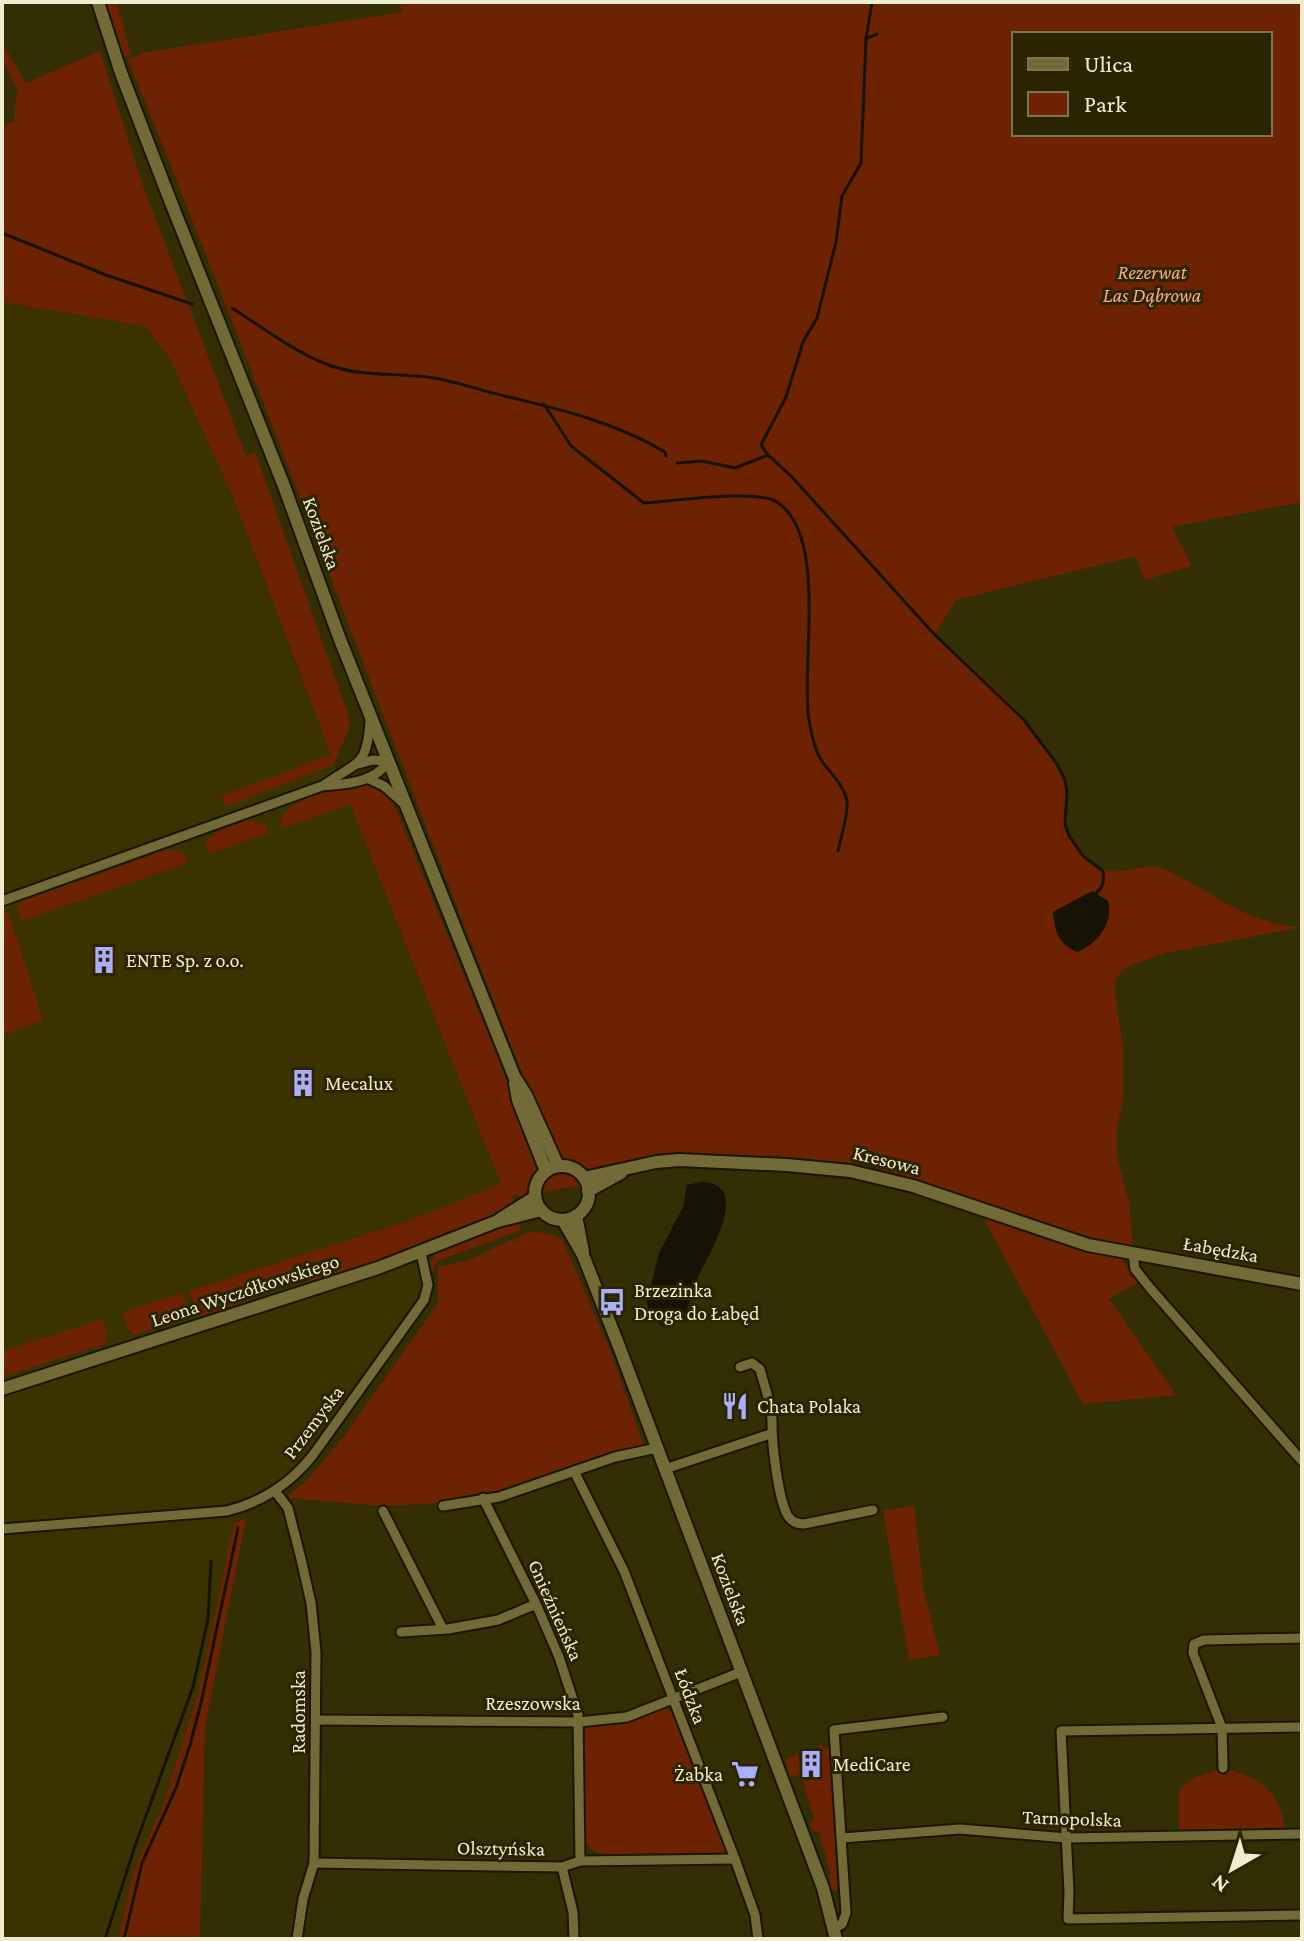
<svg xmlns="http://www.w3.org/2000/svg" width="1304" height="1941" font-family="'Crimson Pro',serif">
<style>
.built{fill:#3a3300}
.green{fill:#6d2301;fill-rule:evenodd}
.water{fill:#161304}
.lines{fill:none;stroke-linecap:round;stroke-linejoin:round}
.stream{stroke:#161304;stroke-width:3}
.minor-casing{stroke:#1a1600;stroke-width:13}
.tertiary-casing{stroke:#1a1600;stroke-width:16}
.minor{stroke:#736b37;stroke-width:9}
.tertiary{stroke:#736b37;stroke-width:12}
.labels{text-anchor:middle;stroke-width:6;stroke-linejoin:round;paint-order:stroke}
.park-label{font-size:20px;font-style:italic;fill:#faa88a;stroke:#2a2400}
.street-label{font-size:20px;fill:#f0ecd0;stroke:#2a2400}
.poi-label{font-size:20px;fill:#f0ecd0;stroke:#2a2400;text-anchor:start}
</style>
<rect width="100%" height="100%" fill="#342e04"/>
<polygon class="built" points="2,302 145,326 169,358 232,495 293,659 501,1184 478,1193 418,1253 424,1282 419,1295 294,1468 283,1477 255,1494 225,1503 234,1523 198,1694 163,1805 135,1866 118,1939 2,1939"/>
<g class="green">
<polygon points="104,2 117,2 131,55 122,58"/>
<path d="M 400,2 L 1302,2 L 1302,502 L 1172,527 L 1192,566 L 1145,580 L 1136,556 L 956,600 L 935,634 C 978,674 1030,714 1058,767 C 1077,800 1052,824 1084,857 C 1114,887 1134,859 1164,869 C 1173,872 1182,879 1191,883 C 1226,903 1260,926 1302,927 L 1166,953 L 1126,967 L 1116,979 L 1115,992 L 1123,1048 L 1123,1096 L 1117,1131 L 1117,1156 L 1129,1204 L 1133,1247 L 1091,1237 L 869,1165 L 783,1157 L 688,1154 L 665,1155 L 587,1172 L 562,1160 L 553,1150 C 407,787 274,419 128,60 L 143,53 L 402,12 ZM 1014,34 L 1270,34 L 1270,134 L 1014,134 Z"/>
<polygon points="2,42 26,83 100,51 142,183 246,456 255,452 349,717 349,729 333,765 225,807 221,796 331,755 232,495 170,359 145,326 2,302 2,127 14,121 17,88 2,59"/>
<path d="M 357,784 C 372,784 379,787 391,797 L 539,1159 L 538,1170 L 523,1199 L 517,1194 L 513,1196 L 514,1205 L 471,1226 L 331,1277 L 281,1286 L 253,1295 L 235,1308 L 197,1318 L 189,1291 L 408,1221 L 501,1184 L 350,804 L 281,829 C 274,800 335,791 357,784 Z"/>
<polygon points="249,820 264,823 269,833 209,854 205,843 214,833"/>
<polygon points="169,849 183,853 187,863 22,921 18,910 20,902"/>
<polygon points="2,909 8,913 11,920 43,1020 2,1035"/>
<polygon points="559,1173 573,1176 580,1186 542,1192 549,1178"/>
<polygon points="982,1215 1061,1243 1120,1258 1138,1282 1109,1299 1176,1395 1083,1404"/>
<polygon points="518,1220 521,1229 519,1231 437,1261 431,1275 430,1264 435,1253"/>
<polygon points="530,1231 558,1236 563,1241 612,1355 644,1447 501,1493 441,1503 381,1506 290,1498 288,1496 307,1480 345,1435 438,1303 438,1267 469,1260"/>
<polygon points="182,1293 190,1316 135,1335 128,1329 123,1312"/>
<polygon points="103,1319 107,1335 105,1344 2,1377 2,1351"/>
<polygon points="914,1506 924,1593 940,1655 909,1660 883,1511"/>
<polygon points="246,1518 205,1727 200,1939 118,1939 135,1866 163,1805 198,1694 234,1523"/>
<polygon points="664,1709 671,1711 676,1716 728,1852 726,1855 609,1857 591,1849 585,1840 585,1728 591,1724 629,1720"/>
<polygon points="819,1745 829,1748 832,1754 837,1891 830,1889 830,1871 819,1832 812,1830 810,1825 814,1818 801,1775 790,1776 785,1760 797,1754 806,1779 821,1774"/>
<path d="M 1219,1769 C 1255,1773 1283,1791 1284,1830 L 1179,1833 L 1179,1790 L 1191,1779 Z"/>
</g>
<g class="water">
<path d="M 1092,891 L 1108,901 C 1114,922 1097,945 1077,952 C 1058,943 1055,933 1053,912 Z"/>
<path d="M 701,1182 C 754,1183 708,1255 697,1279 C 692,1290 691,1305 684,1315 C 678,1323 672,1325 663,1327 L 650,1316 L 647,1302 L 659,1253 L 683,1207 L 687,1185 Z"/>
</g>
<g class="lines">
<g class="stream">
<polyline points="866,39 877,34"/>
<polyline points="2,233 106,275 192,304"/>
<path d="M 232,308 C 262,327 293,351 326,364 C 362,378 398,372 434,378 C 458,382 482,391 505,396 C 560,409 617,423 665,452 L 666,456"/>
<path d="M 544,404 L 571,446 L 644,503 C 671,501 758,489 777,502 C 829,536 800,667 809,720 C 811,732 815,751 822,761 C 830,773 845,786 847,802 C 848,816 841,837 838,851"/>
<polyline points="768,455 761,445 786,397 803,342 817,318 836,242 842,196 861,163 866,39 872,2"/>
<path d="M 677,463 L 702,461 L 735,468 L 768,455 L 791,476 L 934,634 L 1024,720 L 1057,764 L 1065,780 L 1067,792 L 1065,824 L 1069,836 L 1083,856 L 1103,871 C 1104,880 1104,887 1096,893"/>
<polyline points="105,1939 135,1846 193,1687 208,1619 211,1561"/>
<polyline points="124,1939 142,1863 176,1788 190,1745 201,1703 238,1528"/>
</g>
<g class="minor-casing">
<g id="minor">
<polyline points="367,778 384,786 403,803"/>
<path d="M 324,785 C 358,761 367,767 370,721"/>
<path d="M 2,901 L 322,786 C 344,784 376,783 388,761 L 373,760 L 358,764"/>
<polyline points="1133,1254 1135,1269 1150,1288 1302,1461"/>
<path d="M 740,1367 L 752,1363 L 760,1369 C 764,1386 773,1407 772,1424 C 772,1444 778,1499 788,1516 C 792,1522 797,1524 804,1524 L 873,1510"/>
<polyline points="665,1469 770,1434"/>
<polyline points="574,1471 624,1571 735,1859 755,1915 758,1939"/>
<polyline points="275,1491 288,1508 301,1559 311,1603 316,1652 314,1863 303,1899 297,1939"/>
<polyline points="483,1498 536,1604 559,1657 578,1715 580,1861"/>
<polyline points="443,1506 499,1497 615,1457 657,1448"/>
<polyline points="383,1511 443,1629"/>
<path d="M 2,1529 L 227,1511 C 263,1502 290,1484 313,1455 L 424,1300 L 428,1285 L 421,1253"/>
<polyline points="401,1632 448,1629 498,1620 536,1604"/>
<polyline points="316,1720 579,1722 627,1717 741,1672"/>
<polyline points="1302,1727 1061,1731 1069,1892 1068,1919 1302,1915"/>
<polyline points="1223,1768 1222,1728 1193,1653 1194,1644 1204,1640 1302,1638"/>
<polyline points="842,1838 960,1829 1067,1838 1302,1834"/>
<polyline points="314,1863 562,1867 580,1861 735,1859"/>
<polyline points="562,1867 573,1912 574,1939"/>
<polyline points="834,1929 842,1924 846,1913 834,1730 943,1717"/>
</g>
</g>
<g class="tertiary-casing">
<g id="tertiary">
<polyline points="98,2 121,73 170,200 284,486 339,637 514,1076 526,1095 558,1166"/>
<polyline points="515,1083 518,1100 546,1171"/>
<circle cx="562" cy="1193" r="27"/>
<polyline points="584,1178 656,1162 679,1160 787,1165 850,1171 913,1186 1088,1245 1302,1284"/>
<polyline points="588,1191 621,1173"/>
<polyline points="576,1216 583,1252"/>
<polyline points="500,1219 535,1197"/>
<polyline points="563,1220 583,1255 620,1349 823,1888 836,1939"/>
<polyline points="2,1389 378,1268 498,1221 541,1210"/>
</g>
</g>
<use href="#minor" class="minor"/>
<use href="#tertiary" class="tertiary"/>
</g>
<defs>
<g id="building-bare" transform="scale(2.16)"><path d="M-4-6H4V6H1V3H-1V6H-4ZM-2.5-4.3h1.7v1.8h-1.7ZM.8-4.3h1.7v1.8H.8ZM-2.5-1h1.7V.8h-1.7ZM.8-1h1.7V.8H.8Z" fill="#abaffb" stroke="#2a2400" stroke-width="2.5" paint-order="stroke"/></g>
<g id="bus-bare" transform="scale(2.16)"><path d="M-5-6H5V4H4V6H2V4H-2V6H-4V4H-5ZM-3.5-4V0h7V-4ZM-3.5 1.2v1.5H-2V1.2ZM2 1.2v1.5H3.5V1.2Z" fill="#abaffb" stroke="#2a2400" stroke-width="2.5" paint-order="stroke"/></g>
<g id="restaurant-bare" transform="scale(2.16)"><path d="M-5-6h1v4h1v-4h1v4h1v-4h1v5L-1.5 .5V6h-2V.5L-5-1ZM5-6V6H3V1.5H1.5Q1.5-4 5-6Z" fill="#abaffb" stroke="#2a2400" stroke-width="2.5" paint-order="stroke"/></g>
<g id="supermarket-bare" transform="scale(2.16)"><path d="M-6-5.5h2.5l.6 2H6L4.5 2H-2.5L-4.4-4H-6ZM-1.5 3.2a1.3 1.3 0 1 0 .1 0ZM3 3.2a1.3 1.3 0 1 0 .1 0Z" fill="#abaffb" stroke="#2a2400" stroke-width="2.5" paint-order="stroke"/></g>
</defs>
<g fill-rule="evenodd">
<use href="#building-bare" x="104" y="960"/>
<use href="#building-bare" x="303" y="1083"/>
<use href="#bus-bare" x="612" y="1302"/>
<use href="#restaurant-bare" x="735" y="1406"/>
<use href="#building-bare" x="811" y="1764"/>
<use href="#supermarket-bare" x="745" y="1774"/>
</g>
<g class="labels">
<g class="park-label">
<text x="1152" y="279">Rezerwat<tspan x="1152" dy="23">Las Dąbrowa</tspan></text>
</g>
<g class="street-label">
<text transform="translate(322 533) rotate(70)" y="7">Kozielska</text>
<text transform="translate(887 1160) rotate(14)" y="7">Kresowa</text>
<text transform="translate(1221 1249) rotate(10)" y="7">Łabędzka</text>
<text transform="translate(245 1290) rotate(-18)" y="7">Leona Wyczółkowskiego</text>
<text transform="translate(313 1422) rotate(-53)" y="7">Przemyska</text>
<text transform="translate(731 1589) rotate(69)" y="7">Kozielska</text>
<text transform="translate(556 1610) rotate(66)" y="7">Gnieźnieńska</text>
<text transform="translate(691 1696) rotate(69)" y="7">Łódzka</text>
<text x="533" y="1710">Rzeszowska</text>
<text transform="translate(298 1712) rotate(-90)" y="7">Radomska</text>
<text transform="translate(1072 1818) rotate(2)" y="7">Tarnopolska</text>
<text transform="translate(501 1848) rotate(1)" y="7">Olsztyńska</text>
</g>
<g class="poi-label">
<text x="126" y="967">ENTE Sp. z o.o.</text>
<text x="325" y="1090">Mecalux</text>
<text x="634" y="1297">Brzezinka<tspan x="634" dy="23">Droga do Łabęd</tspan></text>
<text x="757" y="1413">Chata Polaka</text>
<text x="833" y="1771">MediCare</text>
<text x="723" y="1781" text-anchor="end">Żabka</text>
</g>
</g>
<rect width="1304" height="1941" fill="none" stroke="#f0ecd0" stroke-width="8"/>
<rect x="1012" y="32" width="260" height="104" fill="#2a2400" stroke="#797453" stroke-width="2"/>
<rect x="1028" y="58" width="40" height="12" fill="#736b37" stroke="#797453" stroke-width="2"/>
<text x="1084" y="72" font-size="24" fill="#f0ecd0">Ulica</text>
<rect x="1028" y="92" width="40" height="24" fill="#6d2301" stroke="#797453" stroke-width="2"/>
<text x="1084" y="112" font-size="24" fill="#f0ecd0">Park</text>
<g transform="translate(1232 1869) rotate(219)" stroke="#2a2400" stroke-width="6" paint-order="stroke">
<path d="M0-6L14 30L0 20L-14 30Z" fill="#f0ecd0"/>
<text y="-12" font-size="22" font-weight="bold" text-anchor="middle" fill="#f0ecd0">N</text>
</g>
</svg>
